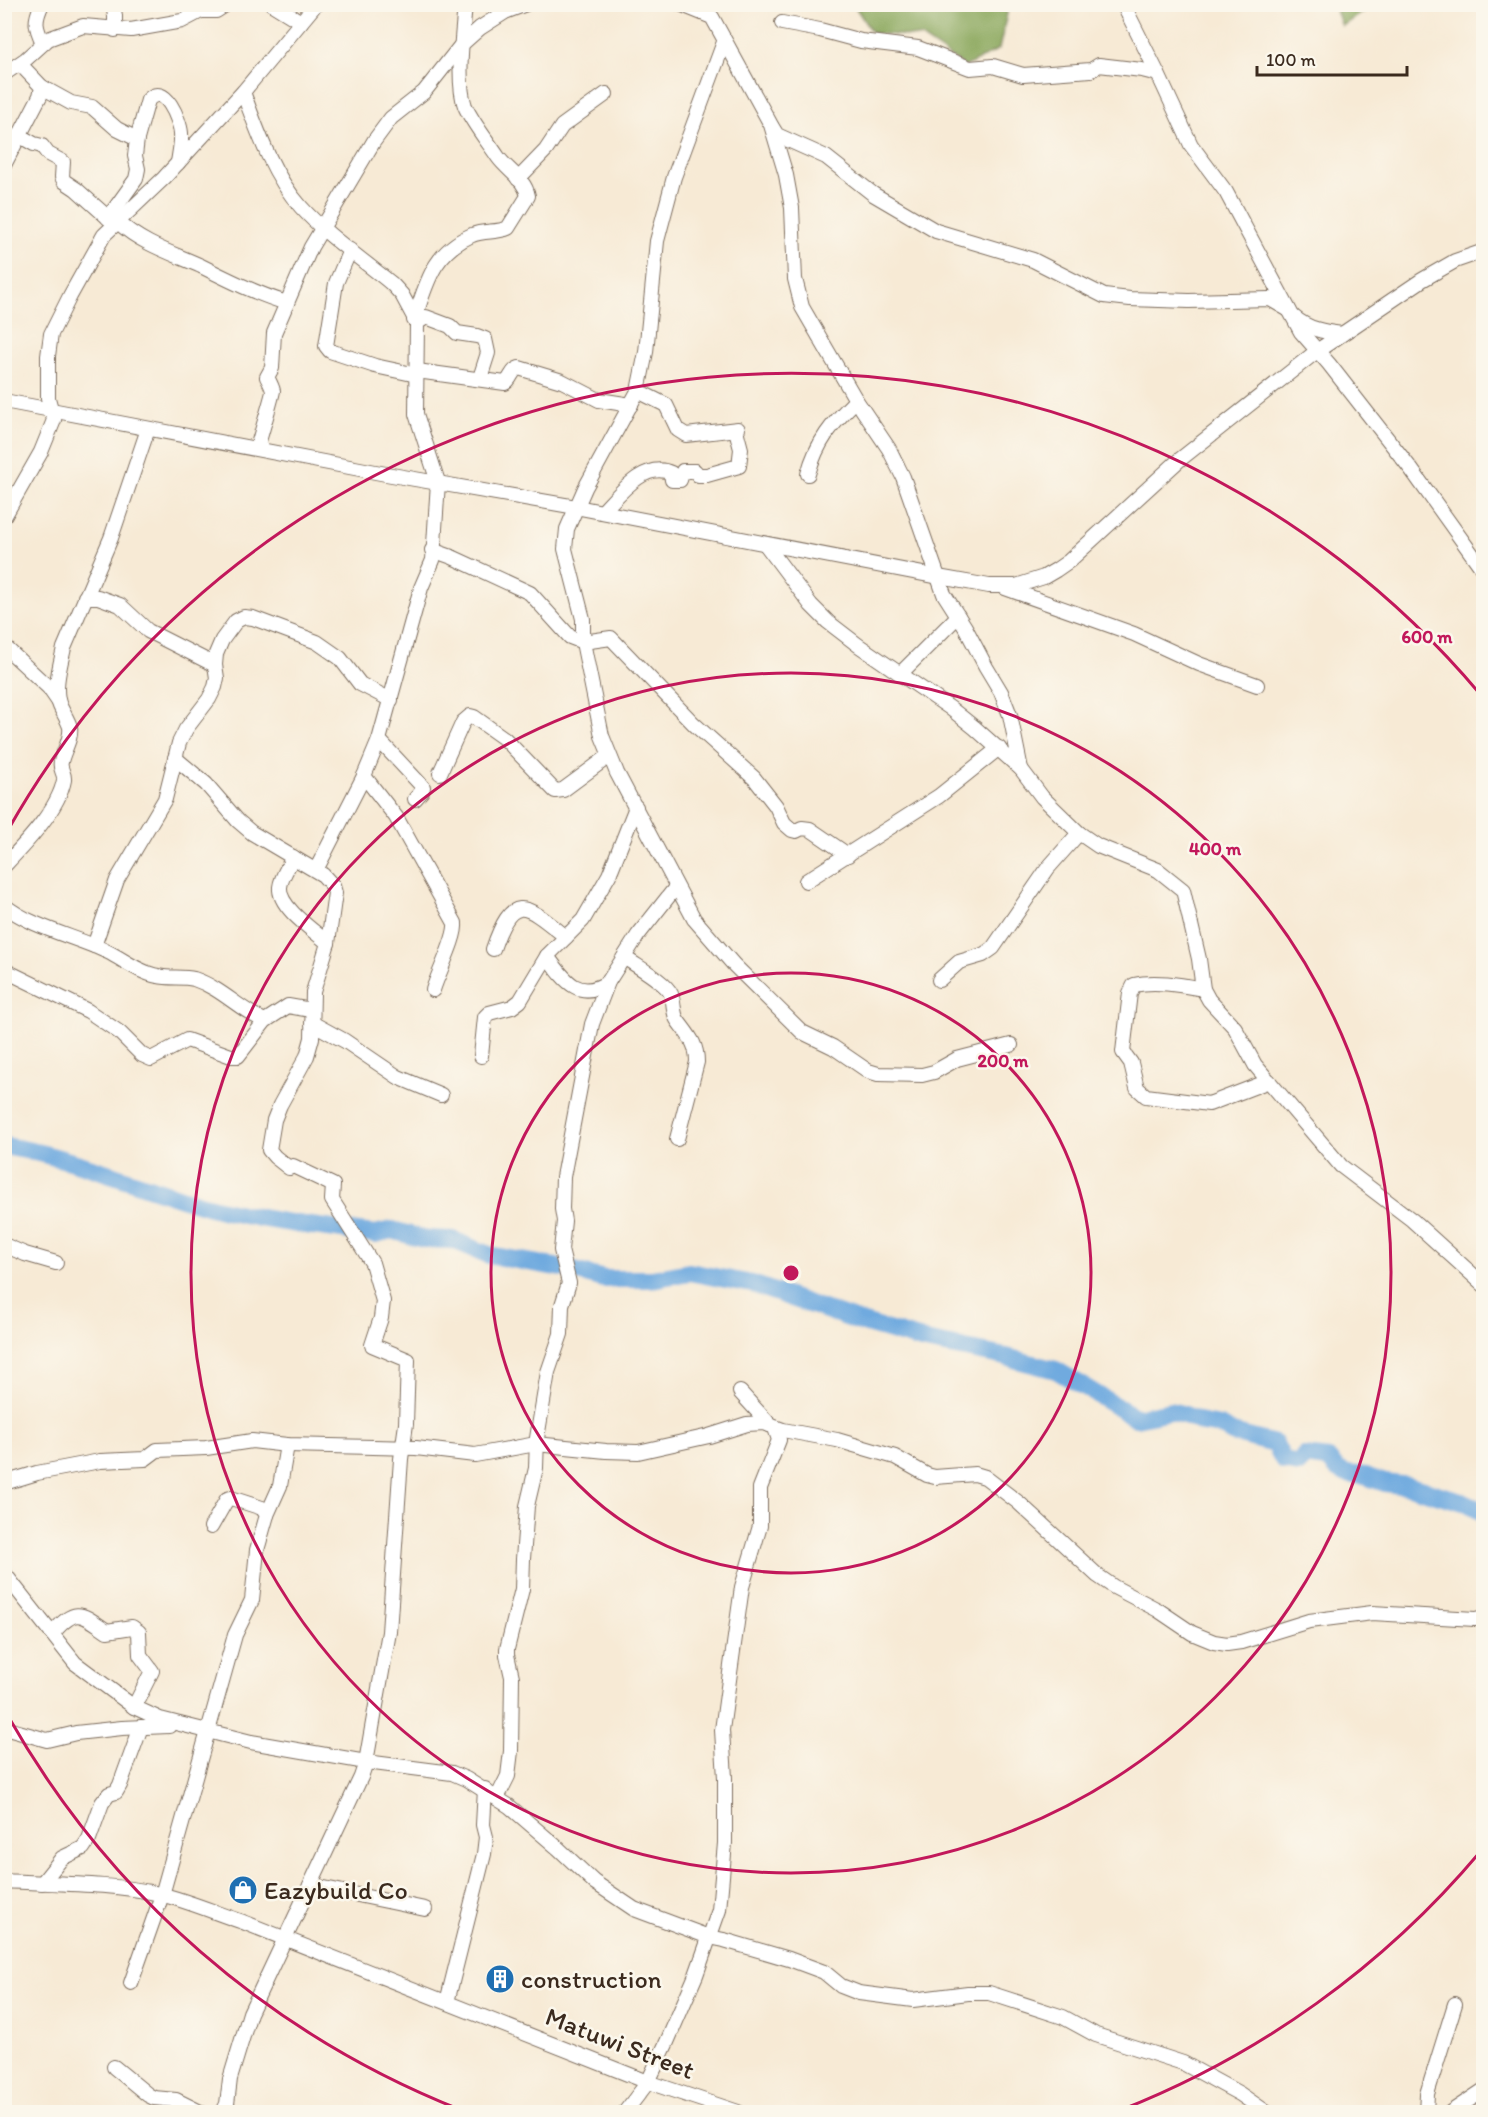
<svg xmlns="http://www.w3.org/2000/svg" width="1488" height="2117" font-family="Itim,sans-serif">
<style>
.forest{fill:#87a558;stroke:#61683b;stroke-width:1.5}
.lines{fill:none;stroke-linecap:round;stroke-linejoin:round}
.river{stroke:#6faadf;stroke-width:18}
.minor-casing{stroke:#7d6d5e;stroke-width:16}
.minor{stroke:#fff;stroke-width:14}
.ring{fill:none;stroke:#c2185b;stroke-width:3}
.labels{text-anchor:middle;stroke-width:5;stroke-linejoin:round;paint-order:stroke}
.poi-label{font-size:26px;fill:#3b2a1e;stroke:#fbf7ec;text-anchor:start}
.street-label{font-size:26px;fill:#3b2a1e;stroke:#fbf7ec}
.centre{fill:#c2185b;stroke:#fbf7ec;stroke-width:3}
.ring-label{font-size:18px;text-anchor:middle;font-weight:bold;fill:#c2185b;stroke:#fbf7ec;stroke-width:5;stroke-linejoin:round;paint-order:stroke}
</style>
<rect width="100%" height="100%" fill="#fbf7ec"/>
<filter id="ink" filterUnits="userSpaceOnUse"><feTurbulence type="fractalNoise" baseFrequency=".0167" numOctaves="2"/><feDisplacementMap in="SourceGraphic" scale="12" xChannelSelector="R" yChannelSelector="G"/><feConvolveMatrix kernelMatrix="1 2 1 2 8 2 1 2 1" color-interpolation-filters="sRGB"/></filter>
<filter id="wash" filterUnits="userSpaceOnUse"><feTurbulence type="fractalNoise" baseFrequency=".008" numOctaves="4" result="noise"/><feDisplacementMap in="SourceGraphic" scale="24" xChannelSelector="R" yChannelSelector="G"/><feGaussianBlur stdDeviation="1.35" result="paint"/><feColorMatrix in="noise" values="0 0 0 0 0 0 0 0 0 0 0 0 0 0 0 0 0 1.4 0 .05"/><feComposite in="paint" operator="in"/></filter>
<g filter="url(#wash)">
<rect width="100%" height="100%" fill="#f7ead5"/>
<g class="forest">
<polygon points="1371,4 1372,6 1342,26 1334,5"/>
<polygon points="854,5 1009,5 999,49 965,67 921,37 872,33"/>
</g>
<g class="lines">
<path class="river" d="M 4,1146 C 74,1157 139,1186 207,1206 C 262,1221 319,1227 375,1234 L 392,1230 L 424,1239 L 453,1240 L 489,1255 L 567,1269 L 604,1279 L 652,1279 L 689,1272 L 752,1284 L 860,1322 L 925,1341 L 1006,1357 L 1056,1370 L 1136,1418 L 1170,1411 L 1185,1415 L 1203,1423 L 1220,1426 L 1232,1433 L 1275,1444 L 1284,1461 L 1299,1464 L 1304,1456 L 1328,1459 L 1337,1469 L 1347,1474 L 1365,1476 L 1385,1483 L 1409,1486 L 1464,1502 L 1484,1513"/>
</g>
</g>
<g filter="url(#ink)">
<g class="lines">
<g class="minor-casing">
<g id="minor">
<path d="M 42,4 C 34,21 35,26 43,43"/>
<polyline points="113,4 115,16 115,30"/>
<polyline points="272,4 301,22"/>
<polyline points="680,4 712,17 771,125 786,175 792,208 795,279 802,307 856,400 889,449 903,477 944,594 965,627 986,667 1001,692 1010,715 1021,769"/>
<polyline points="1123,4 1158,74"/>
<polyline points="782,23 820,30 861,41 918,48 970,68 993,66 1023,75 1091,70 1099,65 1142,70 1158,74 1191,145 1226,192 1301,332 1329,364 1411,469 1484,571"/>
<polyline points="724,42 674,177 657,241 646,352 638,391 585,488 567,529 565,549 583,619 583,642 602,736 617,773 694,919 734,965 802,1032 833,1047 868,1071 878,1074 922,1075 934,1072 957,1059 1011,1045"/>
<polyline points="4,74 26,59 48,39 83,26 131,30 182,21 201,11 216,11 227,4"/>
<polyline points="42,87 71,103 92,107 117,129 137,139"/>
<path d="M 243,92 C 257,130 273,176 301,207 C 327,236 362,259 392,284 L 402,295 L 417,323 L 416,414 L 438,482 L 433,560 L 421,588 L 379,740 L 364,776 L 316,870"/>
<polyline points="772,127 777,135 826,157 873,194 936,231 1033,260 1104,296 1130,299 1189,301 1270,299 1289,310"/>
<polyline points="20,136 34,144 42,146 48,154 63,162 62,177 64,181 76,189 114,223"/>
<polyline points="4,165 40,96 42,87 20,64"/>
<polyline points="518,179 546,150 562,126 606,94"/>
<path d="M 108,218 L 136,179 L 138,169 L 135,156 L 137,139 L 148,100 C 165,81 180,121 181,133 C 182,143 179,154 178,163"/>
<path d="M 118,222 C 142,244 172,253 201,266 C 229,280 257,294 287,303"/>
<polyline points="350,250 336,283 326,346 330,351 375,366 417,375"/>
<path d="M 1294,317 C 1308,329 1324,332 1342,334"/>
<path d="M 414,320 C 427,283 432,253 472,235 C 484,230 497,233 508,228 L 528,196 C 525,179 507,170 498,157 C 488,142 472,122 465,106 C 456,82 463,31 465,4"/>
<polyline points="417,323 426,317 450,326 457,333 477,336 485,339 488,353 480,378"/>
<path d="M 417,371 L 505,383 C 512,379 511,370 519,368 L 562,381 L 599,400 L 631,405"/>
<polyline points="638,391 666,405 678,430 686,435 738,429"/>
<polyline points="4,401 386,474 576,507 939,577 989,586 1016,586 1044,577 1056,570 1069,561 1178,461 1317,351 1422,280 1455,261 1484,251"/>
<path d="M 257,448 C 259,441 273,394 273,391 C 272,386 269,381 267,377 L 272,368 L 274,333 L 311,247 L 374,141 L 391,118 L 424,92 L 462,44 L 480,28 L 505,12 L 526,4"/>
<path d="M 808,474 C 817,441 832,424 856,400"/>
<path d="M 602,512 C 618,496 644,460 671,473 L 672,480 L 680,480 L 683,471 L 695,471 L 698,475 L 707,475 L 739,466 L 741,449 L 736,430"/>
<polyline points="4,517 41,452 54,420 48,398 48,356 51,334 70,296 104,235 164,178 243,92 316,4"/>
<polyline points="766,545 811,605 828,622 858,645 950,708 975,728 1021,769 1042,797 1079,833 1098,846 1158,870 1183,890 1199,959 1203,989 1209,1000 1235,1028 1255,1065 1341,1166 1412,1220 1484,1285"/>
<polyline points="432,550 452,557 530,593 570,637 583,642 611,638 694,724 754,778 776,806 784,823 792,830 796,831 802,828 810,829 848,855"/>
<polyline points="1005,588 1134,634 1199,664 1257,685"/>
<polyline points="85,597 98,597 120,605 148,631 215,665"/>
<polyline points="4,646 49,688 58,701"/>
<polyline points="900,674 958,616"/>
<polyline points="379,740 423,787 422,791 415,799"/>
<polyline points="175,758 206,784 238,821 252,833 323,875 333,886 335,893 328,943 313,992 312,1038 307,1056 280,1105 274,1120 269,1150 275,1157 289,1168 293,1166 333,1185 332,1200 372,1263 383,1301 381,1318 372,1345 408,1360 406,1424 401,1459 389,1632 366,1762 361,1777 250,2013 230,2079 227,2104 223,2112"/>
<polyline points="440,773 463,722 470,716 474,717 505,739 555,791 563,790 609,756"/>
<path d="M 364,776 L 396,817 L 455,923 C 457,937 438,973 433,990"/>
<path d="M 293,857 C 289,866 281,877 280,887 C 278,907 314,931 328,943"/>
<path d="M 4,866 C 24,845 59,809 64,780 C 65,773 59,769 61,762 C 63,751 72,739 70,727 C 68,720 63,713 60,706 C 53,689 60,666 64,648 L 111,538 L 148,429"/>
<polyline points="806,881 939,796 999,748"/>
<path d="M 4,905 C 30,927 77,937 108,952 C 124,960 140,973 158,976 C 170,979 182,976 194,979 C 221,988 240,1010 265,1021"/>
<polyline points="94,946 117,880 165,799 179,743 186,729 209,699 215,687 217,678 215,665 216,654 222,640 236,621 244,617 253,618 317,642 340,658 360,684 391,700"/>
<path d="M 493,949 C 513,891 525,904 566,937"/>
<path d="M 547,956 C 564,979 578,1002 608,982"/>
<path d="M 624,957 C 636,966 665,981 671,994 C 675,1003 672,1013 678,1021 C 688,1035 697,1043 697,1062 L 677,1139"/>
<polyline points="4,970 88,1011 119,1032 142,1055 151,1059 187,1040 231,1056 238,1056 265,1021 288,1006 311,1010"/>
<polyline points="939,980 959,962 983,955 993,948 1048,868 1079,833"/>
<path d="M 1203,989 C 1181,985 1155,980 1134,985 L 1130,993 L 1123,1052 L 1131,1063 L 1137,1088 L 1146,1096 L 1209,1104 L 1269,1081"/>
<polyline points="312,1023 345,1041 398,1077 441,1095"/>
<polyline points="481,1056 485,1017 489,1013 512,1007 520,1001 547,956 583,920 609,875 636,807"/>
<polyline points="4,1245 25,1254 56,1263"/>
<polyline points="740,1392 770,1425"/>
<polyline points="4,1483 37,1473 100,1461 145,1459 157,1450 206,1448 252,1441 287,1445 416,1448 475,1455 536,1444 606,1451 638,1452 709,1436 747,1424 764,1423 783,1430 837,1440 895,1457 927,1475 935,1477 975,1474 985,1477 1019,1503 1098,1576 1114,1587 1158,1610 1192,1633 1214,1642 1227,1644 1241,1642 1309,1621 1372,1613 1475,1619 1484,1617"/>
<polyline points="267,1515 280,1486 287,1445"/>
<polyline points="4,1573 75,1663 134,1707 160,1719 251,1742 366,1762 452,1773 466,1779 509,1806 559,1849 594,1882 634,1909 709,1937 724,1940 789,1959 824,1972 841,1986 859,1993 913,2000 968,1993 989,1993 1063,2017 1096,2035 1183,2063 1240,2094 1266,2112"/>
<path d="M 52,1634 C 76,1606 81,1613 107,1631 L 132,1627 L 139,1632 L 140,1655 L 152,1671 L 134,1707"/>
<polyline points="4,1728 47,1740 76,1733 122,1728 169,1726"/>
<polyline points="497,1798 508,1776 511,1751 512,1677 507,1655 507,1649 522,1589 523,1559 527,1506 536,1468 537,1438 548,1372 561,1334 562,1305 569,1283 561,1250 564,1221 562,1209 563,1177 592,1024 608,982 638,935 676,887"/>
<path d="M 4,1881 C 56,1884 110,1883 160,1894 C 188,1901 216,1913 243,1922 L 648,2082 L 738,2112"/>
<polyline points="42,1883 62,1858 83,1848 89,1839 102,1803 109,1794 116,1792 120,1785 141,1727"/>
<polyline points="310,1885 425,1909"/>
<polyline points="131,1983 162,1895 235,1635 252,1600 257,1550 267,1515 262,1508 231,1498 227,1499 211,1527"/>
<polyline points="447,2002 484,1854 486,1837 483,1825 485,1789"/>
<polyline points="114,2067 148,2095 154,2098 176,2100 200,2112"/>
<polyline points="625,2112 648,2082 667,2042 696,1975 719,1910 725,1843 725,1778 722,1730 742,1587 760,1526 760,1488 779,1440 775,1428"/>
<polyline points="1426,2112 1427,2094 1455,2004"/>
<polyline points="1451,2112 1484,2090"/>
</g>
</g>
<use href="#minor" class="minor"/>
</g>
</g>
<g class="ring">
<circle cx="791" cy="1273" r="300"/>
<circle cx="791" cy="1273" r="600"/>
<path d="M1480 1852A900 900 0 0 1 1121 2110M461 2110A900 900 0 0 1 8 1716M8 830A900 900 0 0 1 1480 694"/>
</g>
<defs>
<g id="shop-disc" transform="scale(1.5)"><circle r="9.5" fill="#1f6fb2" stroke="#fbf7ec"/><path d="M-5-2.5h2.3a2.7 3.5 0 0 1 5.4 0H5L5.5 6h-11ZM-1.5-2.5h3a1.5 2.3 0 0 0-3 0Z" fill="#fff"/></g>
<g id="building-disc" transform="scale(1.5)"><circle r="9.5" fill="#1f6fb2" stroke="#fbf7ec"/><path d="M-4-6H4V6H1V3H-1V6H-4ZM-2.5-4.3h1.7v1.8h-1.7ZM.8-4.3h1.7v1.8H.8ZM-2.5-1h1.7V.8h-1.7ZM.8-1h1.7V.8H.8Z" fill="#fff"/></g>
</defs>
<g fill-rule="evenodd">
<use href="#shop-disc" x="243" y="1890"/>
<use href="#building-disc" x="500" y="1979"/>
</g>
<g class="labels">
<g class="poi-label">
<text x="264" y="1899">Eazybuild Co</text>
<text x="521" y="1988">construction</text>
</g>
<g class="street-label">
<text transform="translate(620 2043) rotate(21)" y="9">Matuwi Street</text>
</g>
</g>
<circle cx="791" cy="1273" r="9" class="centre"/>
<g class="ring-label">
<text x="1427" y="643">600 m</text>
<text x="1215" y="855">400 m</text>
<text x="1003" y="1067">200 m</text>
</g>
<rect width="1488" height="2117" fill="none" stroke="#fbf7ec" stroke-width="24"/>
<path d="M1257 66v9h150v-9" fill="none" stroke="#3b2a1e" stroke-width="3"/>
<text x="1266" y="66" font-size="18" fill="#3b2a1e" stroke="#fbf7ec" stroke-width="4.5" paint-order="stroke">100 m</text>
</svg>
